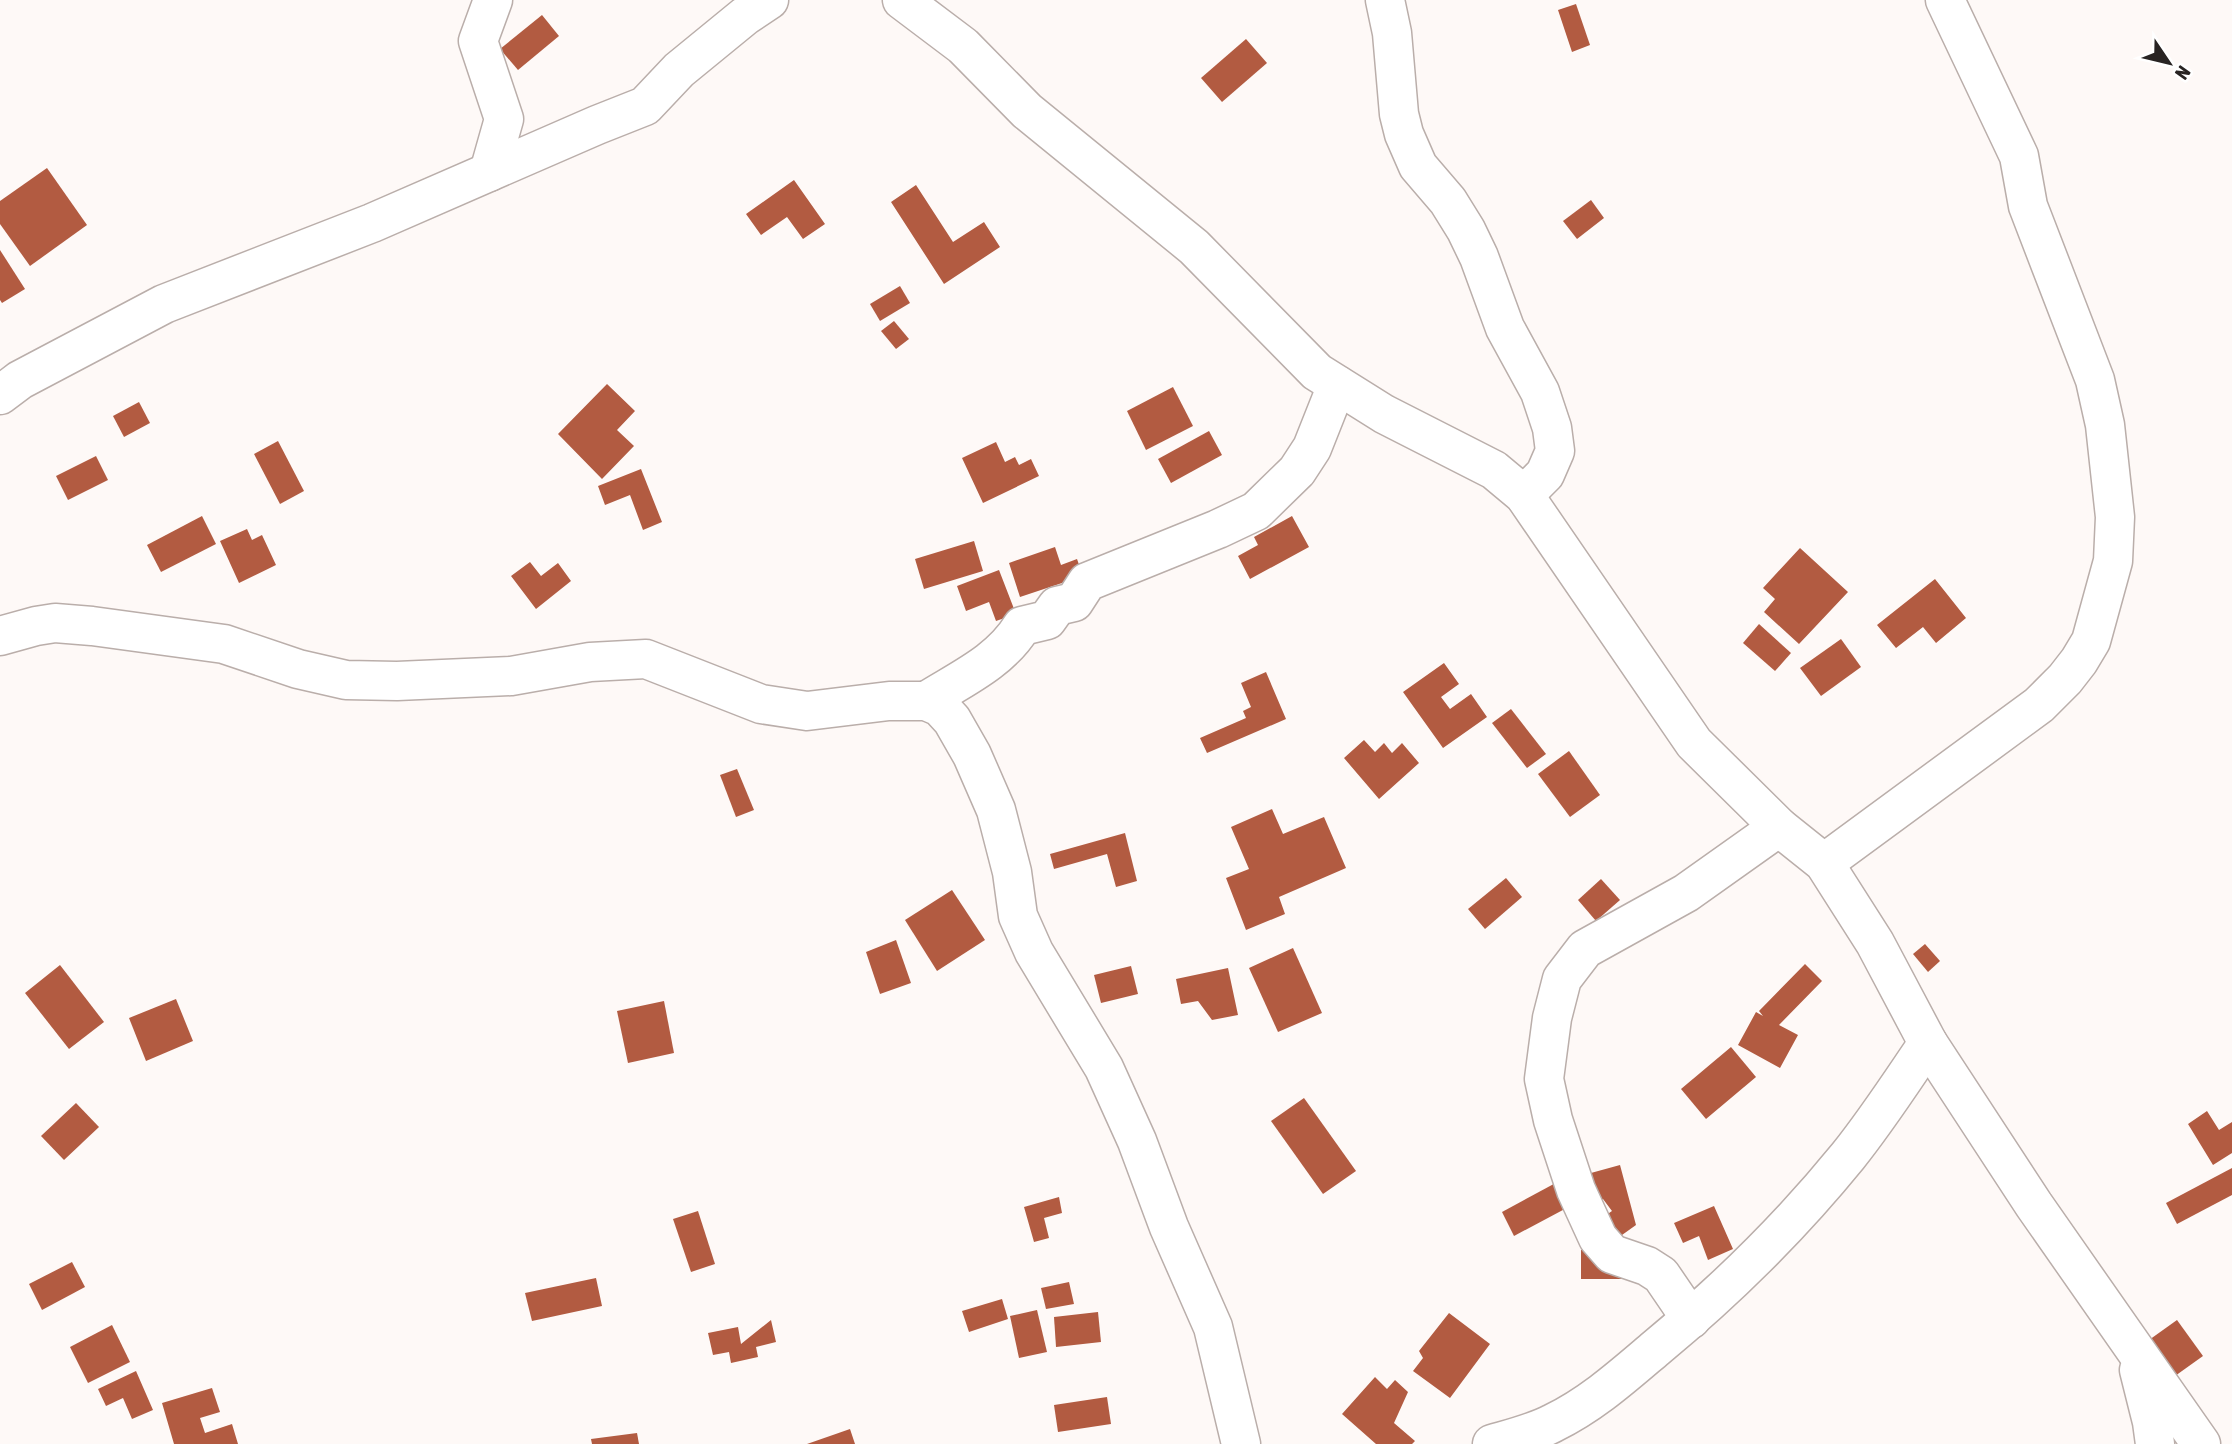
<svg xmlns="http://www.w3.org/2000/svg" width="2232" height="1444" font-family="'Asap Condensed',sans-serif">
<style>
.building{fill:#b25b41}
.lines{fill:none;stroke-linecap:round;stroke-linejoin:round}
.street-casing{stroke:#baaeaa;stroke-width:41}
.street{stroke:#fff;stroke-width:38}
</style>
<rect width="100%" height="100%" fill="#fef9f7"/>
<g class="building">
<polygon points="1576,4 1590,45 1572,52 1558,10"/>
<polygon points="542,15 559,36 518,70 500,49"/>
<polygon points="1246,39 1267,63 1222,102 1201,78"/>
<polygon points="47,168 87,225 30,266 0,224 0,201"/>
<polygon points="794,180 825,224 803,239 787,217 761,235 746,214"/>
<polygon points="916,185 953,242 984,222 1000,247 944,284 891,202"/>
<polygon points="1591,200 1604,218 1577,239 1563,221"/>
<polygon points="0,250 25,289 2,303 0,300"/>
<polygon points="900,286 910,303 880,321 870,304"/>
<polygon points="894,321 909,339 896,349 881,331"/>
<polygon points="607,384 635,411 617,430 634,446 602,479 558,434"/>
<polygon points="1173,387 1193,426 1146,450 1127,411"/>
<polygon points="139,402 150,423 124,437 113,416"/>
<polygon points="1209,431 1222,455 1171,483 1158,459"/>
<polygon points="278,441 304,491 280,504 254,454"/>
<polygon points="996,442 1005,462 1015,457 1019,465 1031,459 1039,476 983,503 962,458"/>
<polygon points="96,456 108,480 68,500 56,476"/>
<polygon points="641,469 662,522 643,530 630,495 605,505 598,486"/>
<polygon points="202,516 216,544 161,572 147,545"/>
<polygon points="1292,516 1309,547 1250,579 1238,556 1258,545 1254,537"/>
<polygon points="247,529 252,540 262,535 276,565 239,583 220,541"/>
<polygon points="974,541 983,571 924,589 915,559"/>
<polygon points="1055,547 1061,565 1077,559 1083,576 1020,597 1009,563"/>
<polygon points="1800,548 1848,592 1799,644 1764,612 1775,599 1763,588"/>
<polygon points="530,562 541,576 558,563 571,581 536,609 511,576"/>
<polygon points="999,570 1016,614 996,621 989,602 966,611 957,586"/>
<polygon points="1935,579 1966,618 1936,643 1923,627 1896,648 1877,625"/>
<polygon points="1759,624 1791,653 1775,671 1743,643"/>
<polygon points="1841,639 1861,667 1821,696 1800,668"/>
<polygon points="1444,663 1459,684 1441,697 1450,709 1471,694 1487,717 1443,748 1403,692"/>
<polygon points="1266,672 1286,719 1207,753 1200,738 1246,718 1243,711 1251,707 1241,683"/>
<polygon points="1511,709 1546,754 1527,768 1492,723"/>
<polygon points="1364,740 1375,752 1384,743 1392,753 1402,743 1419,763 1379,799 1344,758"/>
<polygon points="1569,751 1600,795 1570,817 1538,774"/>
<polygon points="737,769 754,810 736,817 720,775"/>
<polygon points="1272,809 1283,834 1324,817 1346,868 1279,897 1285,914 1246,930 1226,878 1249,869 1231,827"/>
<polygon points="1125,833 1137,881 1116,887 1107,854 1054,869 1050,854"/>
<polygon points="1506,878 1522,897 1485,929 1468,909"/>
<polygon points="1601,879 1620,900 1596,921 1578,900"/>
<polygon points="952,890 985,940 937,971 905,920"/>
<polygon points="896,940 911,983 880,994 866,952"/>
<polygon points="1925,944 1940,961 1928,972 1913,954"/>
<polygon points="1293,948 1322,1013 1278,1032 1249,968"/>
<polygon points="1805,964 1822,981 1779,1025 1798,1035 1780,1068 1738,1045 1756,1012 1763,1016 1759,1011"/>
<polygon points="60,965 104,1022 69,1049 25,993"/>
<polygon points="1131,966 1138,994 1101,1003 1094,975"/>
<polygon points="1228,968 1238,1015 1212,1020 1198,1001 1181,1004 1176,979"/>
<polygon points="176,999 193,1041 146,1061 129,1018"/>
<polygon points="664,1001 674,1053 628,1063 617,1011"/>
<polygon points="1731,1047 1756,1077 1706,1119 1681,1089"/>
<polygon points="1304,1098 1356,1171 1323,1194 1271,1121"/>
<polygon points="76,1103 99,1127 64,1160 41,1136"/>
<polygon points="2207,1111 2219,1130 2232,1122 2232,1153 2213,1165 2188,1124"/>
<polygon points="1620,1165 1636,1225 1608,1245 1593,1224 1612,1211 1603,1199 1587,1204 1580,1176"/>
<polygon points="2232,1168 2232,1195 2177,1224 2166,1203"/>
<polygon points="1563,1179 1576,1203 1514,1236 1502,1212"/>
<polygon points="1059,1197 1062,1213 1044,1218 1049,1238 1034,1242 1024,1207"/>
<polygon points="1714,1206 1733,1249 1708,1260 1699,1236 1683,1243 1674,1223"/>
<polygon points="698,1211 715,1264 691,1272 673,1219"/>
<polygon points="1581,1250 1626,1251 1626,1279 1581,1279"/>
<polygon points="72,1262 85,1287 42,1310 29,1284"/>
<polygon points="596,1278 602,1306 532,1321 525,1293"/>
<polygon points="1069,1282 1074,1304 1046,1309 1041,1288"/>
<polygon points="1002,1299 1008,1319 969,1332 962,1311"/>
<polygon points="1037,1310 1047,1352 1019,1358 1010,1316"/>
<polygon points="1098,1312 1101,1342 1056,1347 1054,1317"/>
<polygon points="1449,1313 1490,1344 1450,1398 1413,1371 1423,1358 1419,1351"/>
<polygon points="771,1320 776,1342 756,1347 758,1357 731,1363 729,1352 713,1355 708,1333 738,1327 741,1344"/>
<polygon points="2177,1320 2203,1356 2175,1376 2149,1340"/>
<polygon points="112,1325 130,1362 88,1383 70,1347"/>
<polygon points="136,1371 153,1410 132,1419 123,1398 106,1406 98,1389"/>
<polygon points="1375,1377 1387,1389 1395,1380 1408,1392 1394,1423 1415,1441 1412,1444 1376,1444 1342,1414"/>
<polygon points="212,1388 220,1412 200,1418 205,1433 232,1424 238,1444 174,1444 162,1403"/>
<polygon points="1107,1397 1111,1424 1058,1432 1054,1405"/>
<polygon points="850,1429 855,1444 807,1444"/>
<polygon points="637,1433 639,1444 592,1444 591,1439"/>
</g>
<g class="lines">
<g class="street-casing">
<g id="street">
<polyline points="902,0 963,46 1027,111 1194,247 1317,372 1384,414 1494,470 1524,495 1694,743 1779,827 1824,863 1875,943 1928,1043 2034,1205 2201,1444"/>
<polyline points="1385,0 1392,33 1399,114 1404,134 1418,166 1448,201 1466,230 1479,257 1505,328 1540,392 1552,428 1555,451 1545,474 1524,495"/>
<polyline points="489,172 504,119 478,41 493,0"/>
<polyline points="0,395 20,380 164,304 372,223 597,125 645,106 679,70 745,16 769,0"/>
<polyline points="0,636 36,626 55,623 92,626 224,644 298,669 346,680 397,681 511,676 590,662 646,659 761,704 807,711 889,701 926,701 940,707 952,720 972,755 996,810 1012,872 1018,916 1034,952 1104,1068 1137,1141 1169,1227 1213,1327 1241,1444"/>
<path d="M 926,701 C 961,679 1000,662 1022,626 L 1047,620 L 1057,606 L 1074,602 L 1087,582 L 1218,529 L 1256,511 L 1297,471 L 1312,448 L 1337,385"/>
<polyline points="1824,863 2039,705 2065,679 2079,661 2091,641 2113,561 2115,517 2105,425 2095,380 2028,206 2019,156 1945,0"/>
<polyline points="1691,1319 1661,1275 1647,1266 1612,1254 1598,1238 1576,1190 1553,1120 1544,1079 1552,1018 1562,979 1585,949 1686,893 1779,827"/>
<polyline points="2139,1370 2152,1422 2155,1444"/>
<path d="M 1492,1444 C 1513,1438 1534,1433 1553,1423 C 1592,1404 1623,1376 1656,1348 C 1725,1291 1791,1226 1848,1156 C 1877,1120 1902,1081 1928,1043"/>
</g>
</g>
<use href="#street" class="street"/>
</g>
<g transform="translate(2169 63) rotate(125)" stroke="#ffffff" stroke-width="5" paint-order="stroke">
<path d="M0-5L12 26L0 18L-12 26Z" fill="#282322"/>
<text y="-10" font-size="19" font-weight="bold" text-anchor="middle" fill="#282322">N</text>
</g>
</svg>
